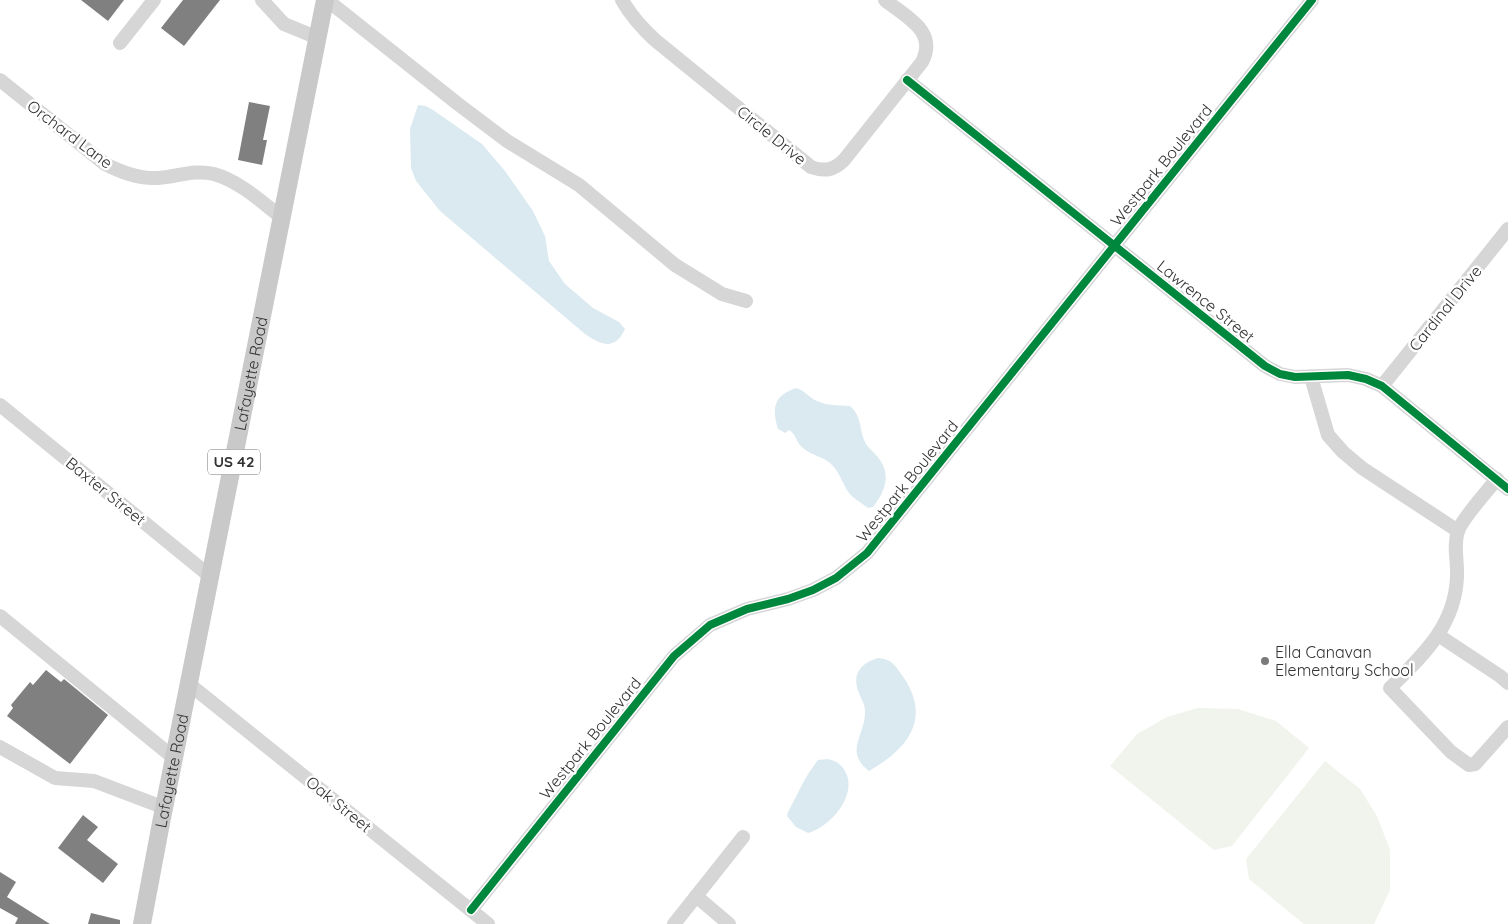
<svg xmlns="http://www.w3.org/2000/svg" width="1508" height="924" font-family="Quicksand,sans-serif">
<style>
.green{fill:#f1f4ed}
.water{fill:#dbeaf0}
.building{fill:#808080}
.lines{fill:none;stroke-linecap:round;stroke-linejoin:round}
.minor{stroke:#d6d6d6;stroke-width:14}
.major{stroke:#c9c9c9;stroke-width:18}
.cycleway-casing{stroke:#fff;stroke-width:11}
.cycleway{stroke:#00873e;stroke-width:8}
.poi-dot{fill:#7a7a7a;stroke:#fff;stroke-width:2}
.labels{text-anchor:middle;stroke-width:5;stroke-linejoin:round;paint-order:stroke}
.shield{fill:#fff;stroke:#707070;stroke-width:1}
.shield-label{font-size:15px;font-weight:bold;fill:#323232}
.street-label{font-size:16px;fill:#323232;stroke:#fff}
.poi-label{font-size:16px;fill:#323232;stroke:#fff;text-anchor:start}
</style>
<rect width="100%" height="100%" fill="#fff"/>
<g class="green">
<polygon points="1197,708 1238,709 1276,721 1309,748 1232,846 1214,850 1110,766 1137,734 1167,717"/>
<polygon points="1325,761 1360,789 1377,816 1390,850 1390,890 1374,924 1304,924 1249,879 1246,859"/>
</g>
<g class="water">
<path d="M 418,105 L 426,106 L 433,110 L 482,144 L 505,171 L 533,211 L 545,236 L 549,261 L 565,284 L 593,308 L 619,322 L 625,329 C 615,351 601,345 585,334 L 440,211 L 416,181 L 411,168 L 410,129 Z"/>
<path d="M 796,388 C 805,390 809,398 817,401 C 827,406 839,405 850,406 C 862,416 859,429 865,442 C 867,447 871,449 875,454 C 892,472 887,489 873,507 L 868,508 C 862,503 854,499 849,493 C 842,483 840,472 830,463 C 823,457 811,455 803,448 C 796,443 796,433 789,430 L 785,433 L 778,429 C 772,408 773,396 796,388 Z"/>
<path d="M 878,658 C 893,659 896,667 904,678 C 932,720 906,750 869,771 C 843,751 866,735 865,711 C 865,704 861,699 859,693 C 851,674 861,663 878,658 Z"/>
<path d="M 828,759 C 837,761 842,765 846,773 C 857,796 830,827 808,833 L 796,827 L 787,816 L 788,812 C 798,794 805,776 818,760 Z"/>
</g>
<g class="building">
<polygon points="81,0 124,0 108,21"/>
<polygon points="183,0 220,0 184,46 161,28"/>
<polygon points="249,102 270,106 263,140 267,140 262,165 238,160"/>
<polygon points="46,670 61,682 64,679 108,715 70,764 7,716 13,708 11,705 30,682 33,685"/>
<polygon points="83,815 98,827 87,840 118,864 103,883 58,848"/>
<polygon points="0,872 16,882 7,897 50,924 15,924 18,918 0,908"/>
<polygon points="91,913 120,920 120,924 88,924"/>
</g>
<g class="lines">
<g class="minor">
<polyline points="262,0 284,24 318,38"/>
<polyline points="327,0 458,104 507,141 579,185 675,265 722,294 746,301"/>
<path d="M 622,0 C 631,16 642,28 655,40 L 811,167 C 825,172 834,170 844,160 L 922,62 C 938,31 906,17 885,0"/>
<polyline points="120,43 154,0"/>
<path d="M 0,80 L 105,164 C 121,172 138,179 157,178 C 177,177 194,169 214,174 C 239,181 262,202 282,218"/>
<polyline points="907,80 1265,366 1280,374 1295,377 1348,375 1366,379 1382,386 1508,489"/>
<polyline points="1311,377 1328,435 1343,452 1362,468 1458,531"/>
<polyline points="1382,386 1508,229"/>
<polyline points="0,405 211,577"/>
<path d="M 1497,479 C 1487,491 1462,519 1458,531 C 1453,546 1458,562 1457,577 C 1455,626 1423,655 1390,688 L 1451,752 L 1469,765 L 1475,764 L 1508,727"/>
<polyline points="0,616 174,758"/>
<polyline points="1438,635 1500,676 1508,683"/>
<polyline points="189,684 488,924"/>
<polyline points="0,747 55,778 94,781 165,808"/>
<polyline points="696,896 729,924"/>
<polyline points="471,910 674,656 710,625 747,609 788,599 813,590 836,578 867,553 1312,0"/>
<polyline points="674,924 743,837"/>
</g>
<path class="major" id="s1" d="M 142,924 L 161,823 L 325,0"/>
<g class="cycleway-casing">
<g id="cycleway">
<polyline points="907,80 1265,366 1280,374 1295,377 1348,375 1366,379 1382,386 1508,489"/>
<polyline points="471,910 674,656 710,625 747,609 788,599 813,590 836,578 867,553 1312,0"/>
</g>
</g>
<use href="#cycleway" class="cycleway"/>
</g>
<circle class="poi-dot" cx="1265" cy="661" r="5"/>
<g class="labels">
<rect class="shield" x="208" y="449.5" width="52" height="25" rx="4"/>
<g class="shield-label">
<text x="234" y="467">US 42</text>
</g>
<g class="street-label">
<text transform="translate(70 134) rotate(37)" y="6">Orchard Lane</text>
<text transform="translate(772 135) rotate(39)" y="6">Circle Drive</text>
<text transform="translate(1161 165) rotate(-51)" y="6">Westpark Boulevard</text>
<text transform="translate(1206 301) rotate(39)" y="6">Lawrence Street</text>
<text transform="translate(1445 308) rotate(-51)" y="6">Cardinal Drive</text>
<text dy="6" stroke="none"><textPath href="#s1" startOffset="561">Lafayette Road</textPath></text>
<text transform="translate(907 481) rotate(-51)" y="6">Westpark Boulevard</text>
<text transform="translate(106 491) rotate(39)" y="6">Baxter Street</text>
<text transform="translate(590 738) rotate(-51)" y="6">Westpark Boulevard</text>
<text dy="6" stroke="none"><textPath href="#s1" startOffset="156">Lafayette Road</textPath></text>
<text transform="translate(339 804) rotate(39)" y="6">Oak Street</text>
</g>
<g class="poi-label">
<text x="1275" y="658">Ella Canavan<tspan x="1275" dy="18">Elementary School</tspan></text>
</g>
</g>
</svg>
